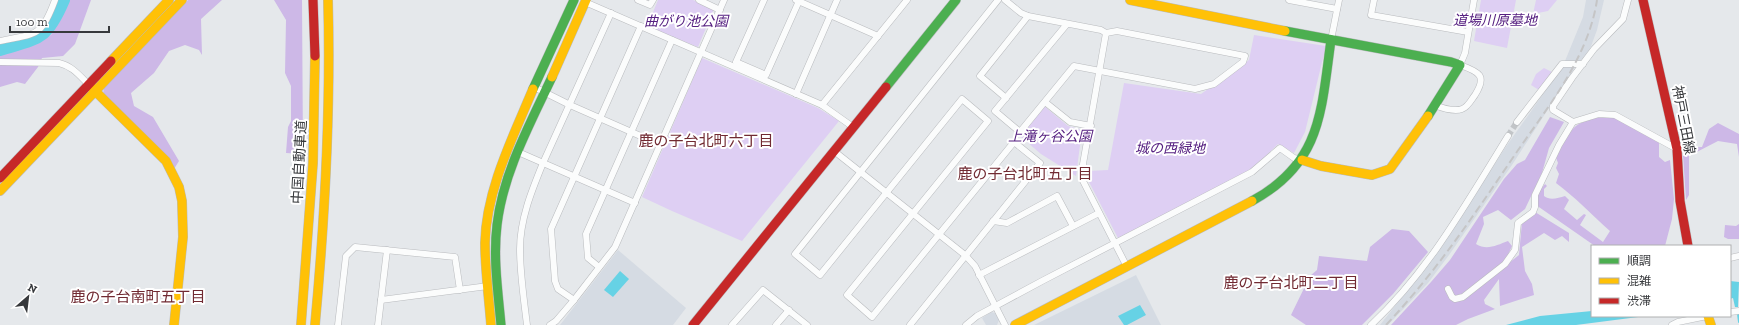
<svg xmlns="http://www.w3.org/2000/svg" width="1739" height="325" font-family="'Zilla Slab','Noto Sans JP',serif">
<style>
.built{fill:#d5dbe3}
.green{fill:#decff3}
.forest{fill:#cdb8e7}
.water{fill:#66d2e5}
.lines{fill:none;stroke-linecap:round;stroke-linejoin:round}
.stream{stroke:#66d2e5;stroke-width:2}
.river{stroke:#66d2e5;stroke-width:12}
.street-tunnel{stroke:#c2c5c8;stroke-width:6;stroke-dasharray:6 3;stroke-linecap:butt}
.street-casing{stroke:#b9bbbe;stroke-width:7}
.fast-casing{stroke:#b9bbbe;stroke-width:10}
.slow-casing{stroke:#b9bbbe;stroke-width:10}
.jam-casing{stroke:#b9bbbe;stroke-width:10}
.street{stroke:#fbfcfc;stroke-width:6}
.fast{stroke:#4caf50;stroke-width:9}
.slow{stroke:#ffc107;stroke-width:9}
.jam{stroke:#c62828;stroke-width:9}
.rail{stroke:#c5c5c6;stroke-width:2;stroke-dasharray:8 4;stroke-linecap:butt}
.labels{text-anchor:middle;stroke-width:4;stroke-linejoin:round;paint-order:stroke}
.park-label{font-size:14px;font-style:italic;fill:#562081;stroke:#fff}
.street-label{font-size:14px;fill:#37393c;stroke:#fff}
.neighbourhood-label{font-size:15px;fill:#712a32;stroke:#fff}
</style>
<rect width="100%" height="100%" fill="#e5e8eb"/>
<g class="built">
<polygon points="1586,0 1604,0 1597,30 1590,49 1583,59 1579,61 1565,61 1583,17"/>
<polygon points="1563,66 1576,66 1512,165 1449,255 1428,283 1388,325 1380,325 1443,245 1505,148"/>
<polygon points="618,250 686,308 673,325 560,325"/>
<polygon points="1136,275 1161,325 1034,325"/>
<polygon points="991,312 995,313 999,320 997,325 986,325 982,318"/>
</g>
<g class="green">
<polygon points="658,0 693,0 714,9 698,47 647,27"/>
<polygon points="1481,0 1516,0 1507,48 1474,41"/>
<polygon points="1536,0 1557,0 1548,11 1533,14"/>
<polygon points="1254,35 1326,46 1305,132 1294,153 1278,144 1251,171 1119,240 1089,182 1088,171 1108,170 1124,83 1201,94 1249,60"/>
<polygon points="702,58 818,108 839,121 742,241 672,211 642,197"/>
<polygon points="1544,68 1552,72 1539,90 1531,85 1536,74"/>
<polygon points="1044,106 1068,126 1082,130 1076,176 1041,154 1020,136"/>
</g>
<g class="forest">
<polygon points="68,0 91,0 75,44 63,56 42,58 38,67 25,84 17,82 0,87 0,52 51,35"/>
<polygon points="188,0 222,0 201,19 202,55 199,50 185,45 169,51 154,73 131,93 134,106 153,117 179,161 174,169 163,152 103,95 104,87"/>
<polygon points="274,0 302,0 303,154 286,153 288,127 291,121 291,86 285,73 286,20"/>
<path d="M 1599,116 L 1613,117 L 1659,141 L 1659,157 L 1665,162 L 1670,160 L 1674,199 L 1672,219 L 1665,246 L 1595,246 L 1536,205 L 1537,194 L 1545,184 L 1547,186 L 1544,189 L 1544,196 C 1550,201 1558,198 1565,196 L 1569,200 L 1564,209 L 1577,220 L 1584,214 L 1586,215 L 1580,225 L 1603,242 L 1610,231 C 1592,215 1575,197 1556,183 L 1559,174 L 1556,168 L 1558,163 L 1555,155 C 1562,146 1570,127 1581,123 C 1587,120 1593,119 1599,116 Z"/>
<path d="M 1550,117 L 1564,122 L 1549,148 L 1542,173 L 1525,209 L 1511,220 L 1498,210 L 1483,217 L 1484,224 L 1476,244 C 1487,251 1497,245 1508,241 L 1512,246 L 1507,257 L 1509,263 L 1519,255 L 1522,222 L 1535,212 L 1569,233 L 1569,242 L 1562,236 L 1555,240 L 1544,233 L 1522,247 L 1525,271 L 1532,284 L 1534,295 L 1500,306 L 1499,279 L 1484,300 L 1485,304 L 1495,309 L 1468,319 L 1456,325 L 1391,325 L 1431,282 L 1450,260 L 1504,179 L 1517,164 L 1525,160 Z"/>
<polygon points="1718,123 1739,134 1739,157 1737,144 1718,141 1689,156 1689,195 1686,200 1683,155 1688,147 1702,147 1709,129"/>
<polygon points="1739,224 1739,239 1728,239 1724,237 1725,225 1736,226"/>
<polygon points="1392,229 1409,231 1428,252 1393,294 1362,325 1306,325 1291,315 1310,276 1317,270 1319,256 1367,261 1370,247"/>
</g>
<g class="water">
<polygon points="620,271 629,279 613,297 604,290"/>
<polygon points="1730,281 1739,282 1738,307 1735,307 1733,298 1730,299"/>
<polygon points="1140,305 1146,315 1127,325 1124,325 1118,316"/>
<polygon points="1592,311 1592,316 1646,316 1576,325 1506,325 1540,316"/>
</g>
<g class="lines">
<polyline class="stream" points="1738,314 1739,322"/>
<path class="river" d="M 0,50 C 40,38 47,40 64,0"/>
<polyline class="street-tunnel" points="1508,136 1517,122"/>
<g class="street-casing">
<g id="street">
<polyline points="638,0 650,5 653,0"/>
<polyline points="699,0 720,10"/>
<polyline points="764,0 736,62 766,75 799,1"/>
<polyline points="796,0 878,36"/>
<polyline points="1005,0 1021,13 1028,16 1101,30 1106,33 1117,31 1245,56 1243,62 1214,84 1195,89 1074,66 1020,132 995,111 1067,24"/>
<polyline points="1289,0 1337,9"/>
<polyline points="1374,0 1371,15 1468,32"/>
<polyline points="1628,0 1623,19 1594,49 1572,78 1553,106 1553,110 1573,122 1599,114 1615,115 1677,149"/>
<polyline points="585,2 822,105 853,127"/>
<polyline points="1106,33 1083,164 1083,181 1127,267"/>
<polyline points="1331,40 1339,0"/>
<path d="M 0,41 C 37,33 41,38 55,0"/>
<path d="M 0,62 L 59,63 C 72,66 79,75 89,85"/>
<polyline points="534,87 570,105 661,145"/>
<polyline points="796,94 837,0"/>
<polyline points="1006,98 980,76 1028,16"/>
<polyline points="1045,102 1070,122 1091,126"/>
<polyline points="822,105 907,0"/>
<path d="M 1434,105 C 1442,108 1454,112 1462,109 C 1468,107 1471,100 1475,95 C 1487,76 1480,72 1460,65 L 1465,53 L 1474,0"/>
<polyline points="1517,122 1562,64 1583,64"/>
<polyline points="834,151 965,255 975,266 1005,325"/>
<polyline points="518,152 635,203"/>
<polyline points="993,221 1007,223 1057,196 1073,226"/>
<polyline points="1730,258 1739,256"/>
<polyline points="599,267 588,258 586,234 672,40"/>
<polyline points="979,275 1099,213"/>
<polyline points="1448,289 1452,297 1455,299 1463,297 1505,264 1515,250 1518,223 1533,212 1535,207 1535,195 1559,145 1573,122"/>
<polyline points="381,300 488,286"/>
<polyline points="574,300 558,289 555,281 551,229 641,26"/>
<polyline points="1730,312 1739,311"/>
<polyline points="338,325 346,256 355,247 455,257 460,290"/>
<polyline points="378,325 387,250"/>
<path d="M 527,325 C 524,300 520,274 520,249 C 520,219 532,190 543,163 L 611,13"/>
<polyline points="550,325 556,321 574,300 615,247 724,0"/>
<polyline points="732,325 763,290 807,325"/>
<polyline points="776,325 789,310"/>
<polyline points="910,325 1040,163 1014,142 872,317 847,295 988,121 962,99 820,275 795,254 998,0"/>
<polyline points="966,325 977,316 1042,281 1252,172 1280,148 1294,158 1302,160"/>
<path d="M 1371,325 C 1429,271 1467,202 1508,136"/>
<polyline points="1672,325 1678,322 1707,316"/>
</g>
</g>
<g class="fast-casing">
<g id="fast">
<polyline points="1285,31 1451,62 1460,65 1428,116"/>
<polyline points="886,87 956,0"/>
<polyline points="533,89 574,0"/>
<path d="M 1252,201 C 1322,163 1321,111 1331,40"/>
<path d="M 501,325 C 498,292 493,258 497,225 C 503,173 530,124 552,77"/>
</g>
</g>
<g class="slow-casing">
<g id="slow">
<polyline points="1130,0 1285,31"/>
<polyline points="111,61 169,0"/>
<polyline points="552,77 586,0"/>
<polyline points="89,85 166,161 179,187 182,201 183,237 174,325"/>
<polyline points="1302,160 1321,166 1372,175 1390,169 1428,116"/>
<polyline points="0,191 182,0"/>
<polyline points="1708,316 1711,325"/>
<polyline points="301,325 313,163 315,56"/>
<path d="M 315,325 C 325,217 331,109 328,0"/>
<path d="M 491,325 C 489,298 485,270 485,243 C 486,190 513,137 533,89"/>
<polyline points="1015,325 1252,201"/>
</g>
</g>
<g class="jam-casing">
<g id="jam">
<polyline points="313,0 315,56"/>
<polyline points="1643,0 1677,149 1680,201 1688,246"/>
<polyline points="0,178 111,61"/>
<polyline points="693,325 886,87"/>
</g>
</g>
<use href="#street" class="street"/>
<use href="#fast" class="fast"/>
<use href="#slow" class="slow"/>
<use href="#jam" class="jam"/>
<path class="rail" d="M 1386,325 C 1435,273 1472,218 1512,159 C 1545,110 1588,60 1597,0"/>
</g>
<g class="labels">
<g class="park-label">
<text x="1495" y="25">道場川原墓地</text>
<text x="686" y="26">曲がり池公園</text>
<text x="1050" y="141">上滝ヶ谷公園</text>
<text x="1170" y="153">城の西緑地</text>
</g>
<g class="street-label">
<text transform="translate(1684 120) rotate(79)" y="5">神戸三田線</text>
<text transform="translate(299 162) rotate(-87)" y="5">中国自動車道</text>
</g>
<g class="neighbourhood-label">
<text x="706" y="146">鹿の子台北町六丁目</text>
<text x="1025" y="179">鹿の子台北町五丁目</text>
<text x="1291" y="288">鹿の子台北町二丁目</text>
<text x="138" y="302">鹿の子台南町五丁目</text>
</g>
</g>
<rect x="1591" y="245" width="140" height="72" fill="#ffffff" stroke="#afb0b1"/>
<rect x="1599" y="258" width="20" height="6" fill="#4caf50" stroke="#afb0b1"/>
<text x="1627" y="265" font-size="12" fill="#37393c">順調</text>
<rect x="1599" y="278" width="20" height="6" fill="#ffc107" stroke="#afb0b1"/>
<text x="1627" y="285" font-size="12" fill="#37393c">混雑</text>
<rect x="1599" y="298" width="20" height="6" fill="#c62828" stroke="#afb0b1"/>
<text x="1627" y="305" font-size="12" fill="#37393c">渋滞</text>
<g transform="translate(28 297) rotate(28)" stroke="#ffffff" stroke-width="3" paint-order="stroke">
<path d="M0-3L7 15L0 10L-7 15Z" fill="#37393c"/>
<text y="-6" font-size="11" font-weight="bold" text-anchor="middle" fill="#37393c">N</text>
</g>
<path d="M10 26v6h99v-6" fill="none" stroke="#37393c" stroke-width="2"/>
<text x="16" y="26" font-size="12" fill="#37393c" stroke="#ffffff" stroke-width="3" paint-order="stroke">100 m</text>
</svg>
